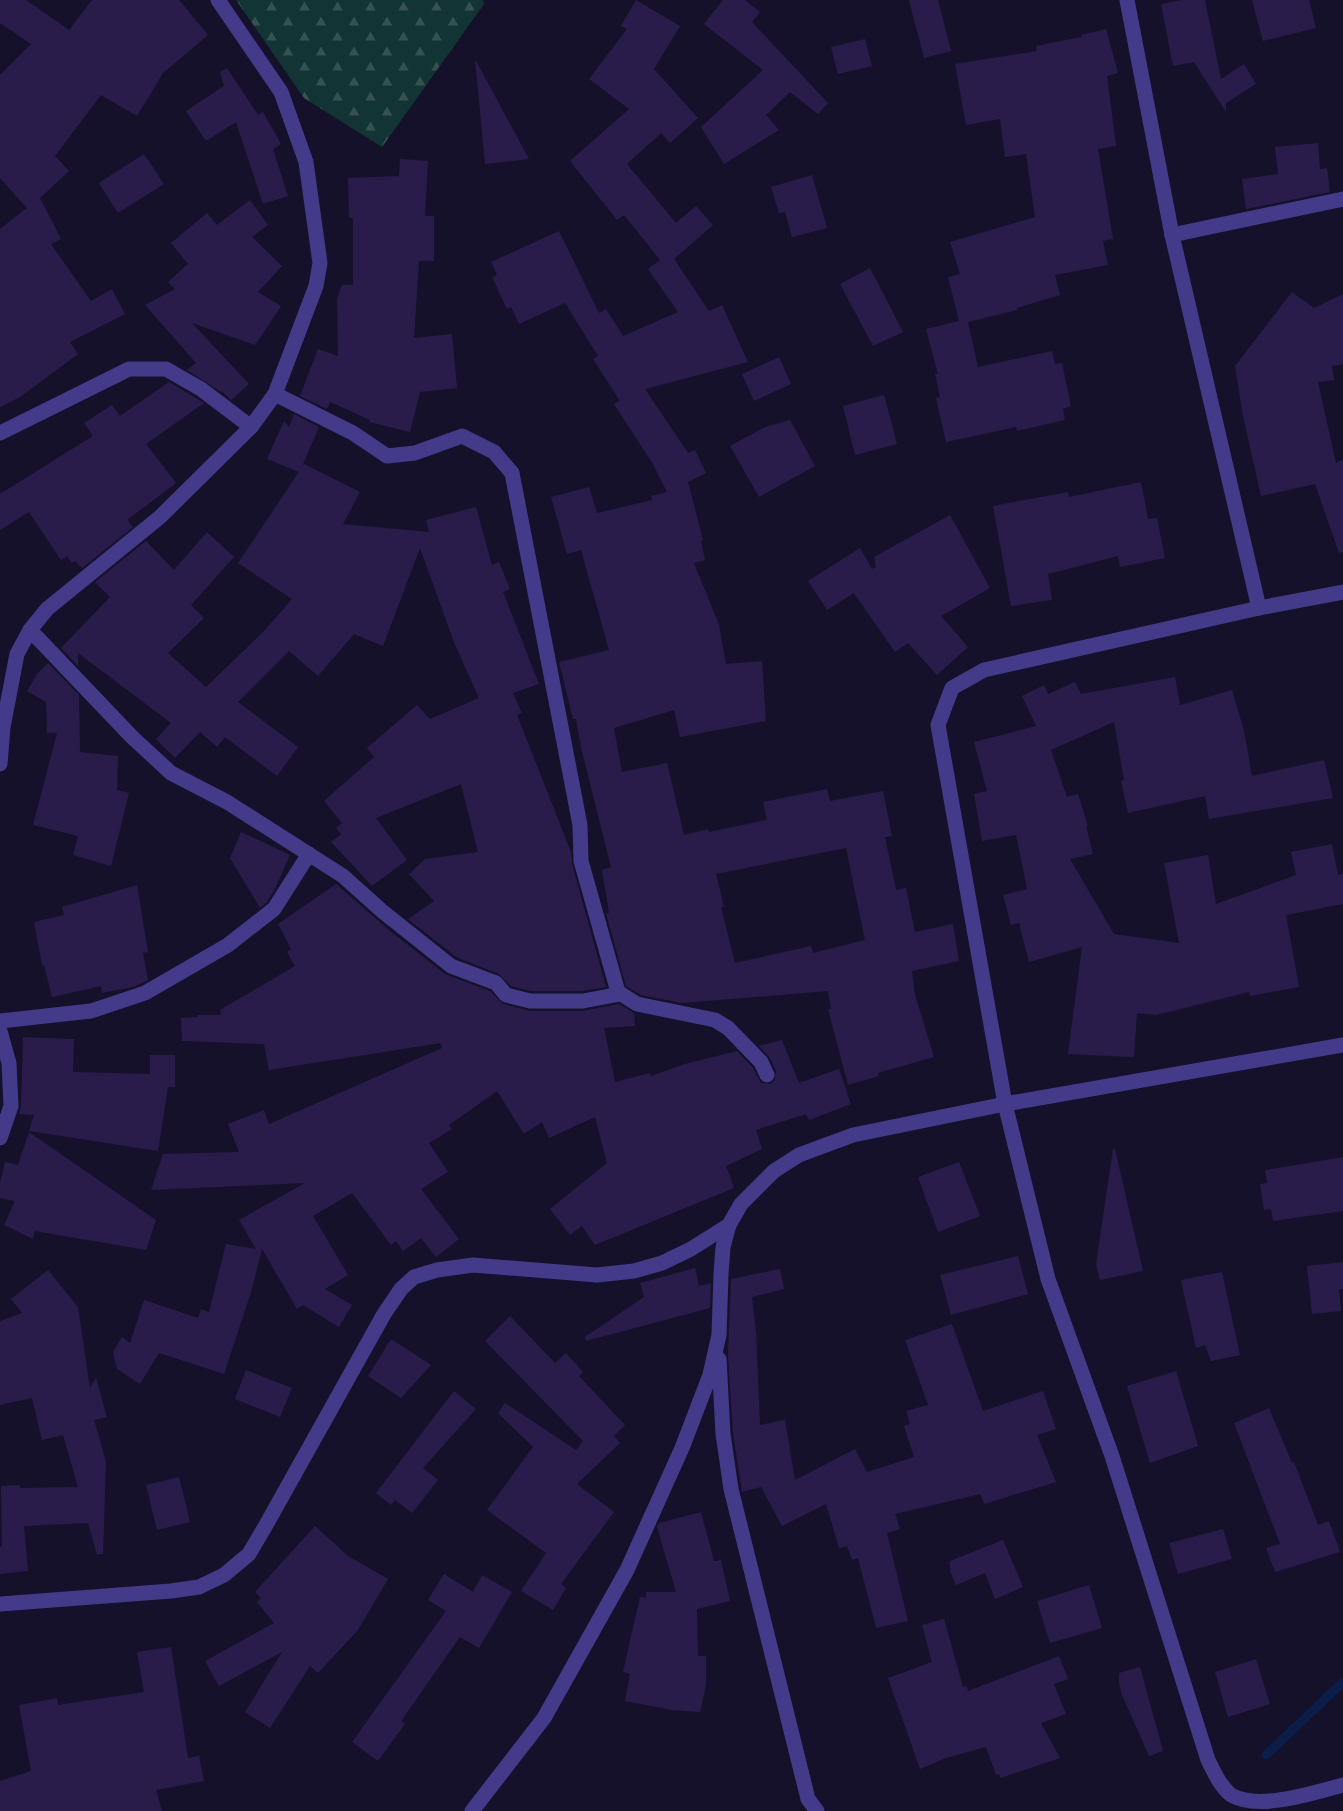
<svg xmlns="http://www.w3.org/2000/svg" width="1343" height="1811" font-family="'DM Sans',sans-serif">
<style>
.forest{fill:url(#forest-firs)}
.lines{fill:none;stroke-linecap:round;stroke-linejoin:round}
.stream{stroke:#0b1e49;stroke-width:9}
.building{fill:#291c4b;fill-rule:evenodd}
.street{stroke:#433b89;stroke-width:15}
</style>
<defs>
<pattern id="forest-firs" width="22" height="20" patternUnits="userSpaceOnUse" patternTransform="scale(1.5)"><rect width="22" height="20" fill="#133434"/><path d="M5 1l3.5 6h-7zM16 11l3.5 6h-7z" fill="#355152"/></pattern>
</defs>
<rect width="100%" height="100%" fill="#16112a"/>
<polygon class="forest" points="236,0 483,0 484,4 382,147 304,98"/>
<g class="lines">
<polyline class="stream" points="1266,1755 1343,1682"/>
</g>
<g class="building">
<polygon points="0,0 26,0 69,30 92,0 179,0 208,35 163,73 137,116 101,95 55,156 69,171 40,198 61,239 51,244 91,301 112,289 125,314 70,342 78,354 20,397 0,407 0,229 27,208 0,178 0,75 31,44 0,23"/>
<path d="M 636,0 L 680,26 L 654,69 L 698,118 L 670,143 L 661,133 L 627,164 L 676,223 L 696,206 L 713,225 L 674,259 L 709,311 L 722,305 L 748,362 L 645,389 L 688,453 L 695,450 L 706,473 L 688,482 L 703,540 L 701,541 L 705,560 L 694,563 L 719,625 L 726,664 L 762,661 L 766,721 L 680,737 L 674,710 L 614,728 L 622,772 L 667,763 L 684,835 L 708,829 L 709,832 L 767,820 L 763,802 L 827,789 L 830,801 L 883,791 L 892,836 L 885,837 L 896,890 L 906,888 L 915,932 L 953,924 L 959,961 L 912,971 L 915,995 L 934,1057 L 878,1073 L 879,1076 L 848,1085 L 828,1009 L 831,1009 L 828,991 L 682,1003 L 641,995 L 626,986 L 606,913 L 609,913 L 602,870 L 611,867 L 581,747 L 576,719 L 573,719 L 559,662 L 609,650 L 581,550 L 567,554 L 551,497 L 589,487 L 597,513 L 652,500 L 651,496 L 667,492 L 653,464 L 614,404 L 620,401 L 593,359 L 598,356 L 565,303 L 519,324 L 511,307 L 507,309 L 492,277 L 497,275 L 491,262 L 559,231 L 599,313 L 606,309 L 623,336 L 678,312 L 648,269 L 660,260 L 624,215 L 617,220 L 570,161 L 629,109 L 589,79 L 627,29 L 621,26 ZM 846,848 L 865,940 L 813,953 L 811,946 L 735,963 L 721,907 L 724,907 L 716,874 Z"/>
<polygon points="723,0 745,0 760,12 752,22 828,103 818,114 790,92 766,115 779,130 724,164 701,127 763,70 704,24"/>
<polygon points="909,0 938,0 951,51 924,58"/>
<polygon points="1182,0 1205,0 1221,79 1244,64 1256,84 1226,103 1226,112 1194,62 1173,66 1161,4"/>
<polygon points="1252,0 1309,0 1316,28 1263,41"/>
<polygon points="1106,29 1118,73 1107,76 1116,146 1098,149 1113,239 1103,241 1108,265 1055,275 1060,295 1017,308 1017,310 968,322 978,367 1052,351 1055,364 1062,363 1071,406 1063,409 1065,420 1017,431 1016,427 946,442 936,398 940,397 935,374 938,374 926,329 959,321 948,277 960,274 950,242 1035,217 1026,154 1005,157 1000,119 966,125 955,64 1037,51 1036,46 1081,37 1081,35"/>
<polygon points="865,39 872,66 838,74 831,47"/>
<polygon points="475,59 529,159 485,164"/>
<polygon points="227,68 258,115 263,112 281,144 273,149 288,196 263,204 236,122 206,141 186,111 224,86 220,72"/>
<polygon points="1318,143 1320,169 1327,168 1330,192 1246,209 1242,179 1278,174 1275,147"/>
<polygon points="144,154 164,184 118,213 99,183"/>
<polygon points="400,159 428,161 425,216 434,216 434,261 419,261 414,338 452,334 457,388 420,392 410,432 369,422 370,420 330,402 327,409 300,396 318,349 338,356 337,299 342,285 353,285 353,219 349,217 348,178 399,176"/>
<polygon points="812,175 827,228 792,237 785,212 779,213 771,187"/>
<polygon points="250,200 268,225 252,237 282,266 258,292 281,306 255,345 192,323 249,384 231,400 222,391 221,392 187,370 196,363 145,305 175,289 168,282 188,264 171,243 207,213 217,225"/>
<polygon points="870,268 903,332 873,346 840,284"/>
<polygon points="1292,292 1314,308 1343,294 1343,364 1332,366 1334,380 1318,382 1336,463 1343,459 1343,552 1339,553 1315,484 1261,496 1243,416 1235,366"/>
<polygon points="779,357 791,384 754,401 742,374"/>
<polygon points="169,382 204,403 146,444 176,483 127,520 133,527 82,568 75,561 72,563 67,556 61,560 29,512 0,530 0,494 93,436 84,423 112,405 120,416"/>
<polygon points="884,395 897,444 855,455 843,406"/>
<polygon points="294,414 319,427 301,469 304,464 360,492 343,524 429,532 426,520 476,507 492,565 499,562 510,589 503,592 539,684 513,693 522,713 517,715 571,852 572,864 606,987 582,991 531,991 511,986 499,974 456,957 408,919 434,901 409,874 425,859 478,852 461,784 376,818 407,860 372,886 331,842 341,834 336,828 342,823 324,801 374,757 367,748 417,705 430,719 479,698 455,645 420,548 383,646 354,634 318,676 289,651 238,702 298,747 277,776 225,737 217,747 200,732 175,758 156,739 171,723 78,653 78,666 61,648 110,597 95,582 146,541 174,570 207,532 234,557 191,605 204,618 168,653 206,687 265,630 292,599 238,563 299,472 267,459 284,421 289,427"/>
<polygon points="790,420 815,466 759,497 730,446 765,427"/>
<polygon points="1141,482 1148,519 1157,518 1165,558 1120,567 1118,556 1048,574 1052,600 1011,606 993,506 1068,492 1069,497"/>
<polygon points="950,515 990,588 941,616 968,647 937,675 908,643 895,652 854,593 827,610 808,581 860,548 872,569 876,567 874,557"/>
<polygon points="48,663 79,695 80,752 118,756 117,790 129,793 111,866 73,855 78,836 33,825 57,733 47,733 46,702 27,691 37,674"/>
<polygon points="1175,677 1180,705 1232,690 1244,731 1252,776 1324,760 1333,798 1209,819 1205,796 1128,813 1121,781 1124,780 1114,722 1051,750 1067,797 1078,794 1088,826 1086,826 1093,854 1070,859 1114,934 1179,943 1164,863 1208,855 1216,904 1296,875 1291,852 1332,844 1338,875 1343,874 1343,904 1286,915 1299,987 1250,996 1249,992 1156,1015 1137,1013 1134,1057 1068,1054 1082,947 1029,962 1019,923 1011,925 1003,895 1027,889 1016,835 982,841 974,794 987,791 974,742 1036,726 1022,696 1044,685 1048,694 1075,682 1081,694"/>
<polygon points="241,832 290,855 275,889 267,902 260,908 230,858"/>
<polygon points="336,884 390,931 445,974 490,991 503,1004 530,1011 583,1011 619,1004 634,1013 635,1026 604,1028 615,1082 650,1073 651,1076 685,1064 737,1051 753,1068 761,1083 771,1084 775,1080 776,1071 770,1058 759,1046 782,1040 799,1083 839,1069 851,1104 809,1120 806,1114 756,1130 762,1149 726,1166 734,1188 595,1245 582,1226 570,1235 550,1209 607,1163 595,1117 549,1138 542,1122 524,1134 497,1091 449,1125 452,1129 429,1143 448,1172 421,1189 459,1239 436,1257 421,1238 403,1251 396,1241 391,1245 352,1193 313,1216 348,1275 325,1289 352,1305 339,1327 303,1305 297,1309 262,1249 251,1292 224,1374 159,1353 140,1384 117,1369 113,1352 122,1337 130,1343 144,1300 198,1318 201,1309 209,1312 226,1244 256,1249 239,1220 305,1183 151,1190 163,1154 239,1152 228,1124 264,1110 269,1124 442,1048 441,1043 269,1070 264,1044 182,1041 181,1018 198,1017 198,1015 221,1015 220,1010 295,966 287,952 291,949 278,924"/>
<polygon points="137,885 148,952 143,953 148,980 133,987 102,993 101,986 52,997 44,965 42,965 34,922 64,915 62,907"/>
<polygon points="23,1037 74,1039 73,1072 150,1074 150,1055 175,1055 175,1087 168,1087 158,1151 29,1131 34,1115 19,1114 21,1106"/>
<polygon points="29,1132 156,1220 146,1250 35,1231 33,1239 4,1225 15,1201 0,1198 0,1183 5,1162 18,1165"/>
<polygon points="1113,1149 1115,1149 1143,1271 1100,1280 1096,1264"/>
<polygon points="1343,1157 1343,1211 1273,1221 1271,1209 1264,1210 1260,1184 1267,1183 1265,1170"/>
<polygon points="959,1162 980,1216 938,1232 918,1177"/>
<polygon points="1018,1256 1028,1294 951,1315 940,1275"/>
<polygon points="1343,1262 1343,1289 1339,1289 1341,1311 1312,1314 1307,1266"/>
<polygon points="695,1268 699,1286 711,1283 710,1308 586,1341 585,1337 644,1297 640,1283"/>
<polygon points="780,1269 784,1289 752,1297 756,1332 760,1425 785,1420 795,1480 855,1449 867,1472 914,1457 904,1426 910,1424 906,1411 928,1405 905,1340 952,1324 983,1411 1043,1391 1056,1429 1037,1435 1056,1482 984,1504 980,1494 895,1514 900,1529 887,1533 908,1621 876,1628 858,1558 852,1560 847,1546 839,1548 826,1504 782,1526 761,1487 742,1492 733,1433 728,1355 731,1279"/>
<polygon points="48,1270 78,1307 90,1388 96,1378 107,1417 94,1420 106,1462 103,1554 97,1555 88,1523 24,1526 28,1571 0,1574 0,1547 2,1546 1,1486 20,1485 20,1488 78,1487 63,1435 42,1440 32,1398 0,1405 0,1321 22,1313 11,1299"/>
<polygon points="1222,1272 1240,1355 1211,1361 1205,1345 1196,1348 1181,1280"/>
<polygon points="510,1316 555,1363 566,1353 583,1372 579,1376 625,1425 614,1436 620,1443 577,1484 614,1512 561,1584 566,1588 553,1610 521,1591 546,1553 487,1510 533,1447 498,1413 505,1403 576,1450 583,1441 485,1341"/>
<polygon points="391,1339 431,1365 401,1398 368,1376"/>
<polygon points="246,1370 292,1388 280,1417 235,1399"/>
<polygon points="1176,1371 1198,1446 1150,1463 1127,1386"/>
<polygon points="454,1391 476,1409 423,1468 438,1480 412,1513 395,1500 391,1505 376,1493"/>
<polygon points="1269,1408 1292,1463 1294,1462 1318,1525 1329,1521 1340,1552 1275,1572 1266,1548 1280,1544 1234,1423"/>
<polygon points="179,1477 190,1522 157,1530 146,1485"/>
<polygon points="701,1512 714,1561 721,1560 730,1601 697,1609 698,1656 706,1656 706,1684 700,1712 672,1710 625,1701 630,1674 623,1672 640,1597 646,1598 646,1592 676,1592 657,1527 659,1523"/>
<polygon points="315,1526 348,1556 388,1579 358,1630 318,1673 310,1666 270,1728 245,1712 282,1652 219,1686 205,1661 274,1623 257,1602 261,1598 255,1592"/>
<polygon points="1223,1529 1232,1559 1178,1574 1169,1543"/>
<polygon points="1003,1540 1023,1587 995,1599 985,1573 956,1585 950,1571 950,1561"/>
<polygon points="444,1574 473,1592 482,1575 512,1592 479,1648 460,1637 401,1721 405,1724 378,1761 352,1742 446,1611 428,1600"/>
<polygon points="1089,1585 1102,1628 1050,1643 1037,1601"/>
<polygon points="944,1619 963,1687 967,1686 968,1691 1059,1656 1068,1679 1054,1684 1066,1714 1041,1723 1060,1758 1000,1778 999,1774 996,1775 986,1747 946,1758 920,1769 888,1678 932,1662 922,1625"/>
<polygon points="171,1647 188,1758 199,1756 204,1781 156,1790 162,1811 0,1811 0,1781 31,1771 19,1705 57,1698 58,1705 144,1692 137,1652"/>
<polygon points="1256,1659 1270,1704 1228,1717 1215,1672"/>
<polygon points="1140,1667 1163,1751 1149,1756 1122,1695 1119,1683 1119,1673"/>
</g>
<g class="lines">
<g class="street">
<polyline points="1127,0 1172,235 1259,608"/>
<polyline points="1172,235 1343,199"/>
<polyline points="275,394 353,433 387,456 415,453 462,436 494,452 512,473 580,825 581,861 618,992 637,1004 715,1020 728,1028 761,1062 767,1075"/>
<polyline points="0,433 129,369 166,369 201,389 251,427"/>
<path d="M 1343,592 L 1259,608 L 984,670 L 952,688 L 938,725 L 1005,1104 L 1048,1279 L 1112,1456 L 1208,1760 C 1214,1772 1220,1786 1231,1795 C 1259,1811 1312,1793 1343,1785"/>
<polyline points="30,630 132,737 171,773 227,802 343,876 382,911 451,966 496,983 506,995 530,1001 583,1001 620,994"/>
<polyline points="0,764 3,727 17,654 30,630 47,609 160,517 251,427 275,394 316,286 320,263 306,162 281,92 218,0"/>
<polyline points="0,1021 91,1011 145,993 228,945 274,909 309,854"/>
<polyline points="0,1031 9,1063 11,1106 0,1138"/>
<polyline points="719,1359 723,1434 731,1489 808,1799 817,1811"/>
<polyline points="0,1604 171,1591 199,1587 224,1575 249,1554 266,1525 384,1314 401,1289 414,1277 437,1270 473,1265 597,1275 634,1271 662,1263 691,1249 729,1225"/>
<polyline points="472,1811 544,1718 627,1570 682,1448 710,1375 719,1335 721,1274 723,1247 729,1225 741,1204 774,1171 799,1155 853,1135 1005,1104 1343,1045"/>
</g>
</g>
</svg>
